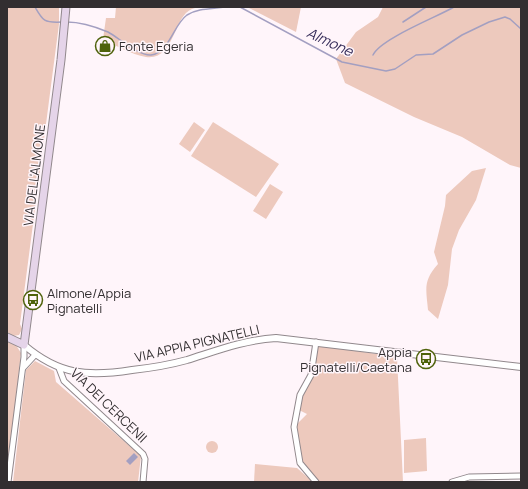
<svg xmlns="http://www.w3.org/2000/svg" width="528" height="489" font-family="Manrope,sans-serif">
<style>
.green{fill:#edc9bd}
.water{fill:#a39fc1}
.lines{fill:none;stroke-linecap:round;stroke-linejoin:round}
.stream{stroke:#a39fc1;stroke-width:1.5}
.minor-casing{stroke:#91888c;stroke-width:7}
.tertiary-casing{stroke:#91888c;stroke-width:8}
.secondary-casing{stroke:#91888c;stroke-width:9}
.minor{stroke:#fff;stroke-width:5}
.tertiary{stroke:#fff;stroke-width:6}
.secondary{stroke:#e5d4e9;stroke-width:7}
.labels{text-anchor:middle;stroke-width:3;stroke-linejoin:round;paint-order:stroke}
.poi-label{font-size:13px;fill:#322e30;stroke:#fff5fa;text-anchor:start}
.street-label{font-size:13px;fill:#322e30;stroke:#fff5fa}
.water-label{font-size:14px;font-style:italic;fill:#332a57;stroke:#fff5fa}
</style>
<rect width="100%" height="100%" fill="#fff5fa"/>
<g class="green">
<polygon points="7,7 59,7 59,24 20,324 22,329 19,335 13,336 7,332"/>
<path d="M 116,7 L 204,7 C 201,8 196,7 192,9 C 173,16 175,61 146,57 C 131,54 116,46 103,39 L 106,18 L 115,18 Z"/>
<polygon points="247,7 301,7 296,32"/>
<polygon points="383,7 521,7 521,168 510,165 462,137 414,117 345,83 336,59 356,32 378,17"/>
<polygon points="194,122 205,130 190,152 179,144"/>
<polygon points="213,122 279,164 256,197 191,156"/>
<path d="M 486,168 L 476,200 L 459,230 L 452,249 L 448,285 L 438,319 L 428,310 C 426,288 423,281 438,264 L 434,252 L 445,206 L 446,195 L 472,171 Z"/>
<polygon points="270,184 283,192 266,219 253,211"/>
<polygon points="7,338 14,342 21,353 9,460 7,460 8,361"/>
<path d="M 316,345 L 397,357 L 403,482 L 316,482 C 301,465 298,449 294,427 L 307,414 L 299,410 L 303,391 L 311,380 Z"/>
<polygon points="35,361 54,371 56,382 141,456 138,482 13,482 26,370"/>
<polygon points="426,438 427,471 404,473 404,440"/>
<circle cx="212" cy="447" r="6"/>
<polygon points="255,464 297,468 313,482 254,482"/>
</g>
<polygon class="water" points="134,453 138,457 130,465 126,461"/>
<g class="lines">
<g class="stream">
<path d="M 35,7 C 43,21 44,23 62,22"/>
<polyline points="240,7 342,62 386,71 395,69 416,55 433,54 462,35 489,22 505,17 510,19 521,29"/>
<path d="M 67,22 C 81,22 96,27 108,32 C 119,38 139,56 151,55 C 170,52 173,25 187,15 C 198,8 212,9 225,7"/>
<polyline points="403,22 426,7"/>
<path d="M 373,55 C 380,39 437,17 454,7"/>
</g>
<g class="minor-casing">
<g id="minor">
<polyline points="316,342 311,375 300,395 294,427 300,463 316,482"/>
<polyline points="23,368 35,355"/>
<polyline points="59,368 64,381 143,454 145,459 143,482"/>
<polyline points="8,482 24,357 24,345"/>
<polyline points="452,482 469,477 521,476"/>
</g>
</g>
<g class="tertiary-casing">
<path id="tertiary" d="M 24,345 C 59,375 88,377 132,370 C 150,368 169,365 187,360 C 216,351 244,340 276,338 L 521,367"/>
</g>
<g class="secondary-casing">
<polyline id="secondary" points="7,337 24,345 61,60 66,7"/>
</g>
<use href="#minor" class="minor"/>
<use href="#tertiary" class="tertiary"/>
<use href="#secondary" class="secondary"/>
</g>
<defs>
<g id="shop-ring" transform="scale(1)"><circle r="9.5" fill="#fff5fa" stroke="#4f620b" stroke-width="1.5"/><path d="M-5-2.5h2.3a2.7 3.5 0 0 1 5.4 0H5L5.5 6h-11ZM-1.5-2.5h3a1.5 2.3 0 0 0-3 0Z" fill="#4f620b"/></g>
<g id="bus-ring" transform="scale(1)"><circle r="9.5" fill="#fff5fa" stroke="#4f620b" stroke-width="1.5"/><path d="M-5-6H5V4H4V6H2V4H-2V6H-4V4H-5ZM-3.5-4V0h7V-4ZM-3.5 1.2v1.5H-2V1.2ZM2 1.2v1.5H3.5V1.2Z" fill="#4f620b"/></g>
</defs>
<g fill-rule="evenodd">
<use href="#shop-ring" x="105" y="46"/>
<use href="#bus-ring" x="33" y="300"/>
<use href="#bus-ring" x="426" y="359"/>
</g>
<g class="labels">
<g class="poi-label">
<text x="119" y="51">Fonte Egeria</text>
<text x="47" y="298">Almone/Appia<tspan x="47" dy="15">Pignatelli</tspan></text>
<text x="412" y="357" text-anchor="end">Appia<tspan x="412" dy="15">Pignatelli/Caetana</tspan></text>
</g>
<g class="street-label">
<text transform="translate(34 175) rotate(-83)" y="5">VIA DELL'ALMONE</text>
<text transform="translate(197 343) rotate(-13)" y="5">VIA APPIA PIGNATELLI</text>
<text transform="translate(109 405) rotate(44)" y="5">VIA DEI CERCENII</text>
</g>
<g class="water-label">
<text transform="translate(330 42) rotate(25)" y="5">Almone</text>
</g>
</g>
<rect width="528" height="489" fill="none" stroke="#322e30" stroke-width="16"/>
</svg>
